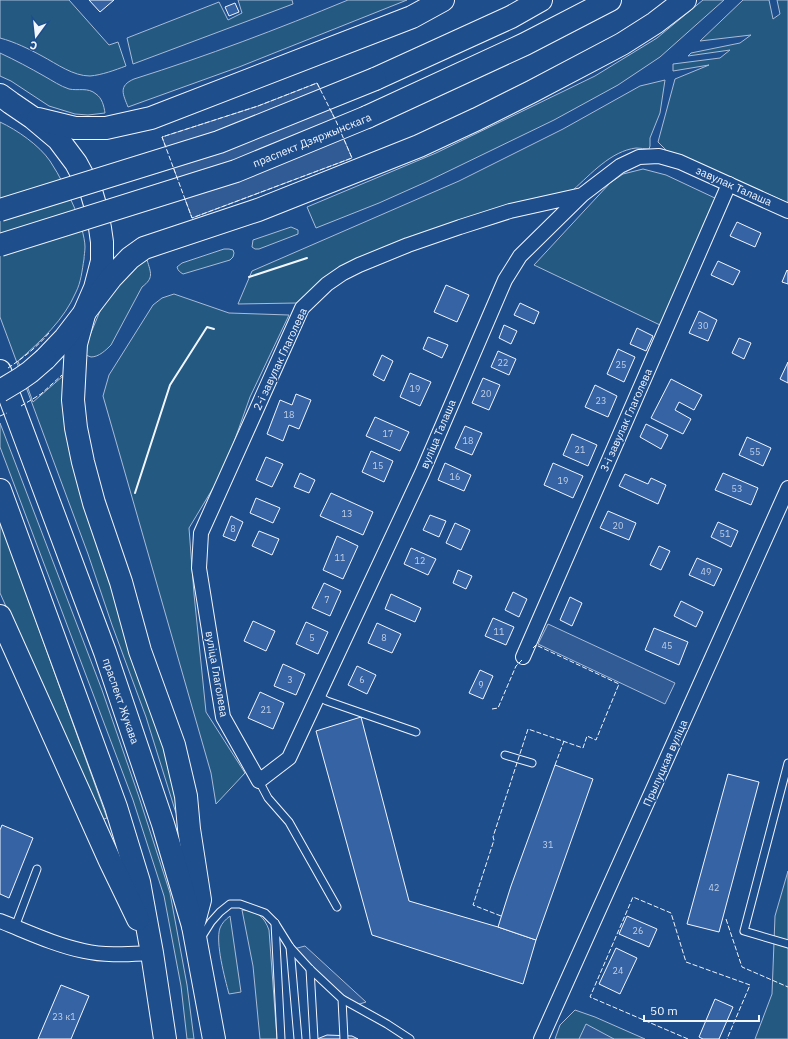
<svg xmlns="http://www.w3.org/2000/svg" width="788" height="1039" font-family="'IBM Plex Sans',sans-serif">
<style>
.green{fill:#245a82;stroke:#a8bbd7}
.parking{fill:#305b95;stroke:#a8bbd7}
.building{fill:#3563a3;stroke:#f2f6ff}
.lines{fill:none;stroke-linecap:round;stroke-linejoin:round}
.lane-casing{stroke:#f2f6ff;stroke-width:9}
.street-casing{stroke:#f2f6ff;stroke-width:16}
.primary-casing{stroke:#f2f6ff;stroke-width:24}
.lane{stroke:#1f4e8c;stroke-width:7}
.street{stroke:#1f4e8c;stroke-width:14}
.primary{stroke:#1f4e8c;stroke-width:22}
.primary-bridge-casing{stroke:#f2f6ff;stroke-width:24;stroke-linecap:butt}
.primary-bridge{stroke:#1f4e8c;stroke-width:22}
.fence{stroke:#f2f6ff;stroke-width:1;stroke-dasharray:5 2;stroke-linecap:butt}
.wall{stroke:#f2f6ff;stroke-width:2}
.labels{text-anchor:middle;stroke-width:3;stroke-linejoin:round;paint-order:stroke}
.number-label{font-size:9px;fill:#c3d1e8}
.street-label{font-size:11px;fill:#f2f6ff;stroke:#1f4e8c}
</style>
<rect width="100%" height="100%" fill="#1f4e8c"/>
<g class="green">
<path d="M 0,0 L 69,0 L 109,45 L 118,42 L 126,66 C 115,70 102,75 90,76 C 73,76 57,64 42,56 C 29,49 15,42 0,38 Z"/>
<polygon points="238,0 292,0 293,4 133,64 127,38 219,2 228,20 242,13"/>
<path d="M 348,0 L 407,0 L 239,67 L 128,107 C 123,94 118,86 134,79 C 207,56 278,29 348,0 Z"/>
<polygon points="703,0 724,0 660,57 618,85 554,120 426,182 379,203 316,228 307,207 436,153 595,76 657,38"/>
<polygon points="743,0 769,0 773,19 780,14 777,0 788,0 788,203 694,161 667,151 658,142 675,79 709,65 673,71 673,64 720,58 730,50 688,56 691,53 740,43 751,35 700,41"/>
<path d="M 0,53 C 15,60 30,68 44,76 C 53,81 60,86 69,89 C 78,91 88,87 96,94 C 102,98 104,106 105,113 L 88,115 L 75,114 L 49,106 L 11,81 L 0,76 Z"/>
<path d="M 665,80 L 660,113 L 650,138 L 650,146 L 649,149 C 645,149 640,148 636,148 C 611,151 591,174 573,190 L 318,284 L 297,303 L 238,304 L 252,271 L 459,181 L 563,129 L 640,86 Z"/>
<path d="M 0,122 C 17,130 39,145 50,161 C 60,176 68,193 75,209 C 79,219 85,237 85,247 C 85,251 84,256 84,259 C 82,271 81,282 76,292 C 64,320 41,341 18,361 L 33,402 L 63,376 L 65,420 L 177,789 L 184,832 L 175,810 L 146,717 L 112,625 L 88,554 L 0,317 Z"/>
<polygon points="643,169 666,175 717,199 660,325 534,265 610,183 623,174"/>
<polygon points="291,227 298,230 298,234 259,249 255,249 252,247 253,240"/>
<path d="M 224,249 L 229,249 L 233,250 L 234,253 L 233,257 L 230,260 L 183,274 C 180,272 178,271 177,267 L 182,263 Z"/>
<path d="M 147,260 C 151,273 154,278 142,287 L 111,345 C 106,350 99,357 91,357 C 88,356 86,355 84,354 L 88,340 L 100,311 L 122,277 L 141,262 Z"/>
<polygon points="174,294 229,313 289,315 250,397 224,470 189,528 194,594 206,712 245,773 216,804 211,773 103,396 109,375 153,305 162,298"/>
<polygon points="0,423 102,690 139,797 170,893 187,985 194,1039 187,1039 181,986 164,896 133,800 0,447"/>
<polygon points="0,521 107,818 101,820 0,593"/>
<polygon points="788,871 788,1039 755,1039 772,994 775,916"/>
<path d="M 242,910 C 256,910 264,916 269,930 L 277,1039 L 260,1039 L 253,966 Z"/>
<path d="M 230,916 L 241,992 L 229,994 C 225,979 215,942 220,928 C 222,923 225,920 230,916 Z"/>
<polygon points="575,1010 595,1017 645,1039 555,1039 560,1025"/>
</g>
<g class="parking">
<polygon points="317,83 336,121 352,158 192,218 162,137 258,106"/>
<polygon points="548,624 675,683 665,704 538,644"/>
<polygon points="305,946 366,1002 350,1007 290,950"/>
<polygon points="586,1024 614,1039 579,1039"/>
</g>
<g class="building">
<polygon points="89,0 114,0 100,12"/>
<polygon points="235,3 239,12 229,16 225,7"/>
<polygon points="737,222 761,233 755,247 730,236"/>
<polygon points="718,261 740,271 733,285 711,275"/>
<polygon points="787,270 788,271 788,284 782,282"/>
<polygon points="446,285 469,295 457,322 434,312"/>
<polygon points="520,303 539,312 534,324 514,315"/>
<polygon points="699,311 717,320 708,341 689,333"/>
<polygon points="504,325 517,331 511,344 499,338"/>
<polygon points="637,328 653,336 646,351 630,344"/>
<polygon points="428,337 448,345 442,358 423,349"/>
<polygon points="739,338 751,343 744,359 732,353"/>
<polygon points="618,349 635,357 624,382 607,374"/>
<polygon points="498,351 516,359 509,375 491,367"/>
<polygon points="382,355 393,361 384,381 373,375"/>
<polygon points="788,362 788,383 780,379"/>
<polygon points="410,373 431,382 420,406 400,397"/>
<polygon points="483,378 500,385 489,410 472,403"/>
<polygon points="671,379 702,395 694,410 679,402 675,410 691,419 683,434 651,418"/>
<polygon points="595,385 617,396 608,417 585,407"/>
<polygon points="296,394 311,400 299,429 289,425 283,441 267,434 280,400 292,405"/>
<polygon points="375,417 409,432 400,451 366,436"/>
<polygon points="646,424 668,435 661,449 640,437"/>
<polygon points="465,426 482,433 472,455 455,448"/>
<polygon points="572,434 597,445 588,466 563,455"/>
<polygon points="747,437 771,448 763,466 739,455"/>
<polygon points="371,451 393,461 384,482 362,472"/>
<polygon points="266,457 283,464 272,487 256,480"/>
<polygon points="445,463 471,475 464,491 438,480"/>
<polygon points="553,463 583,476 573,498 544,485"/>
<polygon points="300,473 315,480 309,493 294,487"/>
<polygon points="723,473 758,488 751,505 715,490"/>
<polygon points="625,474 648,484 651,478 666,485 658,504 619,486"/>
<polygon points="331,493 373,512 363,535 320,516"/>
<polygon points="256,498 280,508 273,523 250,513"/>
<polygon points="608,511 636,523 629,540 600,528"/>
<polygon points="430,515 446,521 439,537 423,530"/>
<polygon points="231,516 243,522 235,541 223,536"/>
<polygon points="718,522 738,531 731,547 711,537"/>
<polygon points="455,523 470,530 461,550 446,543"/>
<polygon points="259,531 279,539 272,555 252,546"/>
<polygon points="337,536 358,546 343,579 323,570"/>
<polygon points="659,546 670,551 661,570 650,565"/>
<polygon points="411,548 436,559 428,575 404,564"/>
<polygon points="697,558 722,569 714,586 689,575"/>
<polygon points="458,570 472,576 466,589 453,583"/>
<polygon points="324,583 341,591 330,616 312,608"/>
<polygon points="513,592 527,599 519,617 505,610"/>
<polygon points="391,594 421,608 415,622 385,609"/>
<polygon points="570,597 582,603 572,626 560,620"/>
<polygon points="681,601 703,612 696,627 674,616"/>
<polygon points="493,618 514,627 506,645 485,636"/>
<polygon points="253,621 275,631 266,651 244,641"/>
<polygon points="306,622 328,632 318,654 296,644"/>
<polygon points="377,623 401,634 392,653 368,643"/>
<polygon points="654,628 688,642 679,665 645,650"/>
<polygon points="283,664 305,674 296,695 274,686"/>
<polygon points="357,666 376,675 367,694 348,685"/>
<polygon points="480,670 493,676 483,699 469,693"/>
<polygon points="260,692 284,703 273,729 248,718"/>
<polygon points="361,717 409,901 498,927 536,940 523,984 372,935 316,731"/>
<polygon points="555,765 593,779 536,940 498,927 511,886"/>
<polygon points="728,774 759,782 719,932 687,924"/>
<polygon points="2,825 33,838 9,898 0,894 0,830"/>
<polygon points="627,916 657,929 649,947 619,934"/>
<polygon points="616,948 637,958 620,994 599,984"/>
<polygon points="61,985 89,996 71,1039 38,1039"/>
<polygon points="715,999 733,1007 719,1039 703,1039 699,1037"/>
<polygon points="327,1035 352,1036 358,1039 317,1039"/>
</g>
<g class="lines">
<g class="lane-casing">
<g id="lane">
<polyline points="317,696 327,701 416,732"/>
<polyline points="505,755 532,763"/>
<polyline points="788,763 744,931 788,944"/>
<polyline points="259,781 268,798 289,822 337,907"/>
<polyline points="275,923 281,1039"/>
<polyline points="15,927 37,869"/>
<polyline points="201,938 211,922 220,912 230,904 240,904 265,913 275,923 290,947 310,969 342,999 344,1039"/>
<polyline points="290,947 298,1039"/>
<polyline points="310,969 314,1039"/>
<polyline points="342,999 387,1024 410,1039"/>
</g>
</g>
<g class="street-casing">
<g id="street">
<polyline points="582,195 510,211 460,227 408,245 359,265 343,273 327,284 302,308 201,533 199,568 223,717 259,781 289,758 422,473 505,280 520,256 582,195 620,166 639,157 659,156 680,162 788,211"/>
<polyline points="523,657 729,184"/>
<path d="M 0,921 C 28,932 55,945 84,951 C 106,956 129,954 152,953"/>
<polyline points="541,1039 788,488"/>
</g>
</g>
<g class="primary-casing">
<g id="primary">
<polyline points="375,79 511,17 541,0"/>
<polyline points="0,95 11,103 33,118 58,139 76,163 91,191 96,208 100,228 102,242 102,261 95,288 85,311 76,344 73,400 76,428 83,462 94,503 121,582 140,651 174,745 186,796 189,829 200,900 193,926"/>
<polyline points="367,117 525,44 610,0"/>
<polyline points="38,119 75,128 106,128 151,118 412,17 443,0"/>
<polyline points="45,359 65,338 111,278 130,258 144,248 258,210 419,146 477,119 531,92 622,44 655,23 685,0"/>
<polyline points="0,371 105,652 163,824 193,926 214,1039"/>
<polyline points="0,490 116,807 139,882 152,953 165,1039"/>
<polyline points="0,616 110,861 138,919"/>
</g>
</g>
<use href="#lane" class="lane"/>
<use href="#street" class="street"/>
<use href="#primary" class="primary"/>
<g class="primary-bridge-casing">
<g id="primary-bridge">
<polyline points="0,210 219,142 375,79"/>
<polyline points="0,245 236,171 367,117"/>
<polyline points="0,391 20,379 30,372 45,359"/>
</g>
</g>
<use href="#primary-bridge" class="primary-bridge"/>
<g class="fence">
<polygon points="317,83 336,121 352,158 192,218 162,137 258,106"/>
<path d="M 8,368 C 23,358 37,347 49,333"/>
<polyline points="21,406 41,394 62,375"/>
<polyline points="0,416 7,413"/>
<polyline points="492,709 498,708 516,666 522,660"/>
<polyline points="555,765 564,741"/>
<polyline points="501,916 473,905 494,840 493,837 528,729 583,748 587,736 596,740 619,684 536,645 533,648"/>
<polyline points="726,919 742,967 788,987"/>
<polyline points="688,1039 590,997 633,897 671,913 686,962 750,985 727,1039"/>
</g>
<g class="wall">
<polyline points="249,277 307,258"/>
<polyline points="135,493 170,385 207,327 214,329"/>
</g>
</g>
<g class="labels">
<g class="number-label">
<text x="703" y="329">30</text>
<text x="503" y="366">22</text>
<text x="621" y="368">25</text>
<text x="415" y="392">19</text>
<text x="486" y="397">20</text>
<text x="601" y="404">23</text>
<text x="289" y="418">18</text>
<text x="388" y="437">17</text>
<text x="468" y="444">18</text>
<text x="580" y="453">21</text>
<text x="755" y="455">55</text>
<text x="378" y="469">15</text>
<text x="455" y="480">16</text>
<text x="563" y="484">19</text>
<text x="737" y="492">53</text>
<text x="347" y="517">13</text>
<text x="618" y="529">20</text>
<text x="233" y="532">8</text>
<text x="725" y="537">51</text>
<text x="340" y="561">11</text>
<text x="420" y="564">12</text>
<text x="706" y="575">49</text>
<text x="327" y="603">7</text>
<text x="499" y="635">11</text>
<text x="312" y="641">5</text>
<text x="384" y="641">8</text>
<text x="667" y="649">45</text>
<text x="290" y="683">3</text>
<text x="362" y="683">6</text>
<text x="481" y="688">9</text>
<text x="266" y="713">21</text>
<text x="548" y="848">31</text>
<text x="714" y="891">42</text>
<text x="638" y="934">26</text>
<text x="618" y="974">24</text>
<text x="64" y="1020">23 к1</text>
</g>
<g class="street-label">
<text transform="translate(312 140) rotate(-22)" y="4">праспект Дзяржынскага</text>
<text transform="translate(734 186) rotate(24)" y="4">завулак Талаша</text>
<text transform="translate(280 359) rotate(-65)" y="4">2-і завулак Глаголева</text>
<text transform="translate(626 420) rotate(-66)" y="4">3-і завулак Глаголева</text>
<text transform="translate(438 434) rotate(-67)" y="4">вуліца Талаша</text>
<text transform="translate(217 674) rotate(80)" y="4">вуліца Глаголева</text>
<text transform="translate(121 701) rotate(71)" y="4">праспект Жукава</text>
<text transform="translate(665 763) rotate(-66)" y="4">Прылуцкая вуліца</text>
</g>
</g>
<g transform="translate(36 36) rotate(195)" stroke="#1f4e8c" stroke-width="3" paint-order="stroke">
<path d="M0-3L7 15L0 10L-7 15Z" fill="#f2f6ff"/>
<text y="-6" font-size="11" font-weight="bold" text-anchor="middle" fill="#f2f6ff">С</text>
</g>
<path d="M644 1015v6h115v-6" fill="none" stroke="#f2f6ff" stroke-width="2"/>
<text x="650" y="1015" font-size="12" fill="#f2f6ff" stroke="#1f4e8c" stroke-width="3" paint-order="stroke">50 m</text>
</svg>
